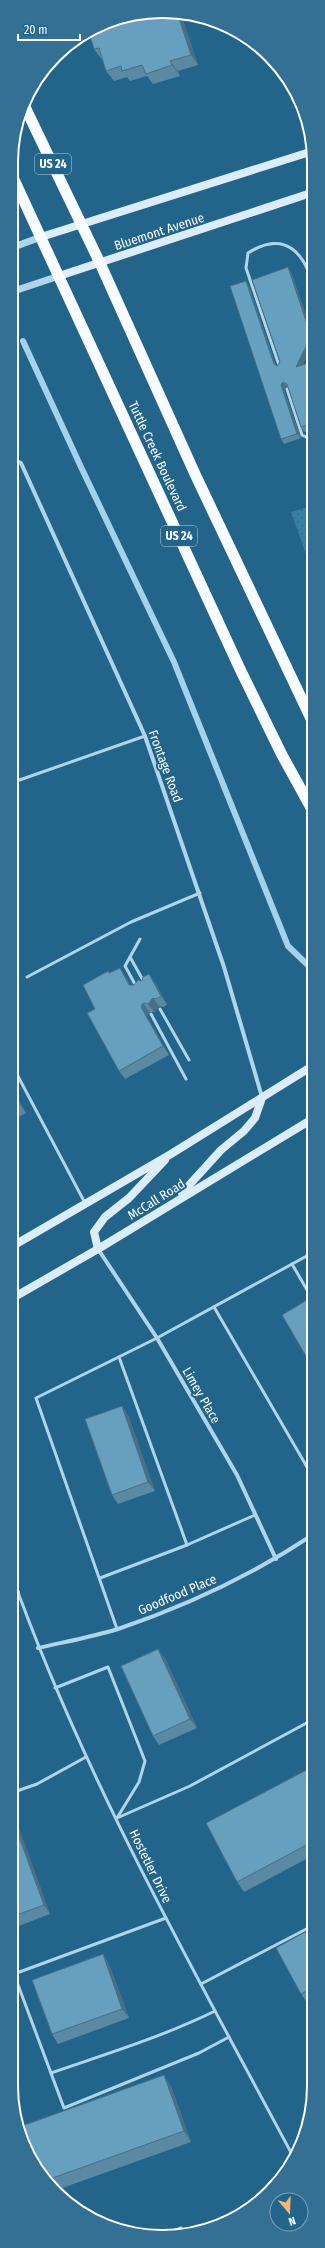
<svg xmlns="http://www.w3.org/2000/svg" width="325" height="2248" font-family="'Fira Sans Condensed',sans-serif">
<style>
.park{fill:url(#park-dots)}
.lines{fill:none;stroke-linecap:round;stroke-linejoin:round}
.stream{stroke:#a3d3ec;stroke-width:6}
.service{stroke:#afd5eb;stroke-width:3}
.minor{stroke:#afd5eb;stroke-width:4}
.tertiary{stroke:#afd5eb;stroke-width:7}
.secondary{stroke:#daedf8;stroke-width:8}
.trunk{stroke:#f9fcfe;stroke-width:11}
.wall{fill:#5989a3}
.shaded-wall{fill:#486f85}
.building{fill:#679fbe;stroke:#486f85}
.labels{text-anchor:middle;stroke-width:4;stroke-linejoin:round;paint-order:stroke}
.shield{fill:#22648a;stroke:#bdd0dc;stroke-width:1}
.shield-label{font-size:12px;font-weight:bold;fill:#fff}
.street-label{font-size:13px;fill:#fff;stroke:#22648a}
.rim{fill:none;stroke:#fff;stroke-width:2}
</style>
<defs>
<pattern id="park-dots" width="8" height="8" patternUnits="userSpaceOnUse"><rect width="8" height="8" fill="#367fa7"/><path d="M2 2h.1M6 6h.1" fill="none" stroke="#40687e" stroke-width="1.8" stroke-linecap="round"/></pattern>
</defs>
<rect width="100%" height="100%" fill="#22648a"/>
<polygon class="park" points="314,505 314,558 308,560 291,512"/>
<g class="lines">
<polyline class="stream" points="23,341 81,467 174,662 288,946 314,971"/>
<g class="service">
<path d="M 280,368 L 246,268 L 248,253 C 286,229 306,254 314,290"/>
<polyline points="287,389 302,435 314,441"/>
<polyline points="11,783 145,736"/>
<polyline points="130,957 144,982"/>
<polyline points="27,977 131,922 200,893"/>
<polyline points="136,986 125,966 140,939"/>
<polyline points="160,1009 189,1060"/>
<polyline points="151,1014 186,1079"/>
<polyline points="11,1063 85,1203"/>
<polyline points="292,1264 314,1302"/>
<polyline points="214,1307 314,1479"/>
<polyline points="119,1357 187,1545"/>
<polyline points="306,1465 314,1461"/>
<path d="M 11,1573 C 84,1778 192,1967 294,2158"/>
<polyline points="100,1578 187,1545 255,1515"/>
<polyline points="117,1629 36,1398 157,1338 314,1252"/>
<polyline points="55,1688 108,1667 145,1761 139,1782 117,1818"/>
<polyline points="11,1793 37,1784 86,1757"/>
<polyline points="117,1818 190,1786 314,1719"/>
<polyline points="166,1918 14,1974 64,2108 199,2053 229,2037"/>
<polyline points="201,1984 314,1925"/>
<path d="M 51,2073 C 106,2054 162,2037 215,2011"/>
<polyline points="158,2236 181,2228 183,2233"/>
</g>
<g class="minor">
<polyline points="11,460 21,463 145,736 224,967 262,1097"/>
<polyline points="98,1249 157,1338 237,1475 276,1559"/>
<polyline points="11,1594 18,1592"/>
<path d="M 38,1648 C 64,1642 92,1637 118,1629 C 186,1606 254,1574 314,1534"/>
</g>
<g class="tertiary">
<polyline points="11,248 41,237"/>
<polyline points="11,292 59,276"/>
</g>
<g class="secondary">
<polyline points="41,237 313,151"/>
<polyline points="59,276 314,192"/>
<polyline points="182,1193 221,1150 244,1131 255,1118 262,1098"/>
<polyline points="11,1247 171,1154 314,1065"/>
<polyline points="98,1249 94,1232 105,1217 129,1198 165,1160"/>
<polyline points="11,1299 98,1249 314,1118"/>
</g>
<g class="trunk">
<polyline points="24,105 100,263 195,474 314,725"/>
<polyline points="11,173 240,669 282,755 314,813"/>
</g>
</g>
<g class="wall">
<polygon points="173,11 181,14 198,65 178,71 180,76 153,84 147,76 130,81 127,77 114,81 106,71 103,59 102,60 94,49"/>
<polygon points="288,267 291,272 314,339 314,342 302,365 311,362 314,365 314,428 304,432 301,427 288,387 286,386 284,390 301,438 284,444 281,439 249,286 276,366 277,366 280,362"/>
<polygon points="120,968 126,977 130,985 134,985 142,981 155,982 167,1005 163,1007 159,1006 154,1012 149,1012 147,1016 169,1055 125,1079 119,1071 95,1009 109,973"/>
<polygon points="11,1086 26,1113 11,1121"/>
<polygon points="128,1415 155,1491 118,1504 112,1495"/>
<polygon points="165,1658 197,1728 159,1745 153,1736"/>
<polygon points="314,1766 314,1855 244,1892 237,1882"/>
<polygon points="11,1814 17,1823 50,1914 11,1929"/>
<polygon points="314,1927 314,2000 307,2003 301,1994"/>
<polygon points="109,1964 129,2018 58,2044 52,2034"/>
<polygon points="171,2086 191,2142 54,2191 22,2143"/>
</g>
<g class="shaded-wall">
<polygon points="177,12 181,14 198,65 191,55"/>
<polygon points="170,61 178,71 180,76 172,65"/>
<polygon points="288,267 291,272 314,339 314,342 299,372 296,367"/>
<polygon points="246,281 249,286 277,369 274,364"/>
<polygon points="283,382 286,386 284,390 301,438 297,434 281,385"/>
<polygon points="120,968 126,977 135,994 129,985"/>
<polygon points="149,974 155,982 167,1005 161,996"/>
<polygon points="153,998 159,1006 154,1012 148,1004"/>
<polygon points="143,1003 149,1012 147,1016 169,1055 163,1046 141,1007"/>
<polygon points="11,1086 26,1113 18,1102 11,1089"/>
<polygon points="122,1406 128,1415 155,1491 148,1482"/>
<polygon points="158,1649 165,1658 197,1728 190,1719"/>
<polygon points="11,1814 17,1823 50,1914 44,1905"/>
<polygon points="103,1954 109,1964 129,2018 122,2009"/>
<polygon points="164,2075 171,2086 191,2142 184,2131"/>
</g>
<g class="building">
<polygon points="173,11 177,12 191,55 170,61 172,65 146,74 142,65 122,71 121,66 106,71 99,48 94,49 89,33 114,19"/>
<polygon points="288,267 311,336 296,367 311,362 314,369 314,423 301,427 287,384 283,382 281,385 297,434 281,439 230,286 246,281 274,364 277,366 280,362 252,280"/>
<polygon points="120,968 129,985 134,985 138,980 142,981 143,977 149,974 161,996 156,999 153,998 148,1004 143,1003 141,1007 163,1046 119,1071 87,1013 95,1009 83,985 108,971 109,973"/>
<polygon points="11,1089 18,1102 11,1106"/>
<polygon points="307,1300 314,1312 314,1370 282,1315"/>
<polygon points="122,1406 148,1482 112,1495 85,1419"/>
<polygon points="158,1649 190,1719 153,1736 121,1666"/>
<polygon points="314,1766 314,1841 237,1882 206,1823"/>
<polygon points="11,1815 44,1905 11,1917"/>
<polygon points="314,1927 314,1987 301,1994 276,1948"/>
<polygon points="103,1954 122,2009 52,2034 32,1980"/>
<polygon points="164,2075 184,2131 47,2180 22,2143 19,2127"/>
</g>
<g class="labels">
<g class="shield">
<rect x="35" y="154" width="36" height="20" rx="3"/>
<rect x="161" y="526" width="36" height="20" rx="3"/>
</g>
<g class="shield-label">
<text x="53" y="168">US 24</text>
<text x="179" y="540">US 24</text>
</g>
<g class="street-label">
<text transform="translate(159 231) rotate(-18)" y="5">Bluemont Avenue</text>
<text transform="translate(158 456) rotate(65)" y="5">Tuttle Creek Boulevard</text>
<text transform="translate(166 766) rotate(70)" y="5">Frontage Road</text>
<text transform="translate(156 1199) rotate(-32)" y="5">McCall Road</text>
<text transform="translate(202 1395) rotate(60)" y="5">Limey Place</text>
<text transform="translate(177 1594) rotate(-23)" y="5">Goodfood Place</text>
<text transform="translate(151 1866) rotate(64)" y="5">Hostetler Drive</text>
</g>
</g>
<path d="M0 0H325V2248H0ZM162 18H163A144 144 0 0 1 307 162V2086A144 144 0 0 1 163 2230H162A144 144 0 0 1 18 2086V162A144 144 0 0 1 162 18Z" fill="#347093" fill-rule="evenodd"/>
<path class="rim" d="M162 18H163A144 144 0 0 1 307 162V2086A144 144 0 0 1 163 2230H162A144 144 0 0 1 18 2086V162A144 144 0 0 1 162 18Z"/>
<g transform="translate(289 2212) rotate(161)"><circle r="19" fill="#22648a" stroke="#7aa2b9"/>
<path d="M0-3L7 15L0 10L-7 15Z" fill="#f6b671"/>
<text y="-6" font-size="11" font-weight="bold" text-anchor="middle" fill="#ffffff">N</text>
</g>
<path d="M18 34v6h62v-6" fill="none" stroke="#ffffff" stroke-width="2"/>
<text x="24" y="34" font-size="12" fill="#ffffff" stroke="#22648a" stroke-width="3" paint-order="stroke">20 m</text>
</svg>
